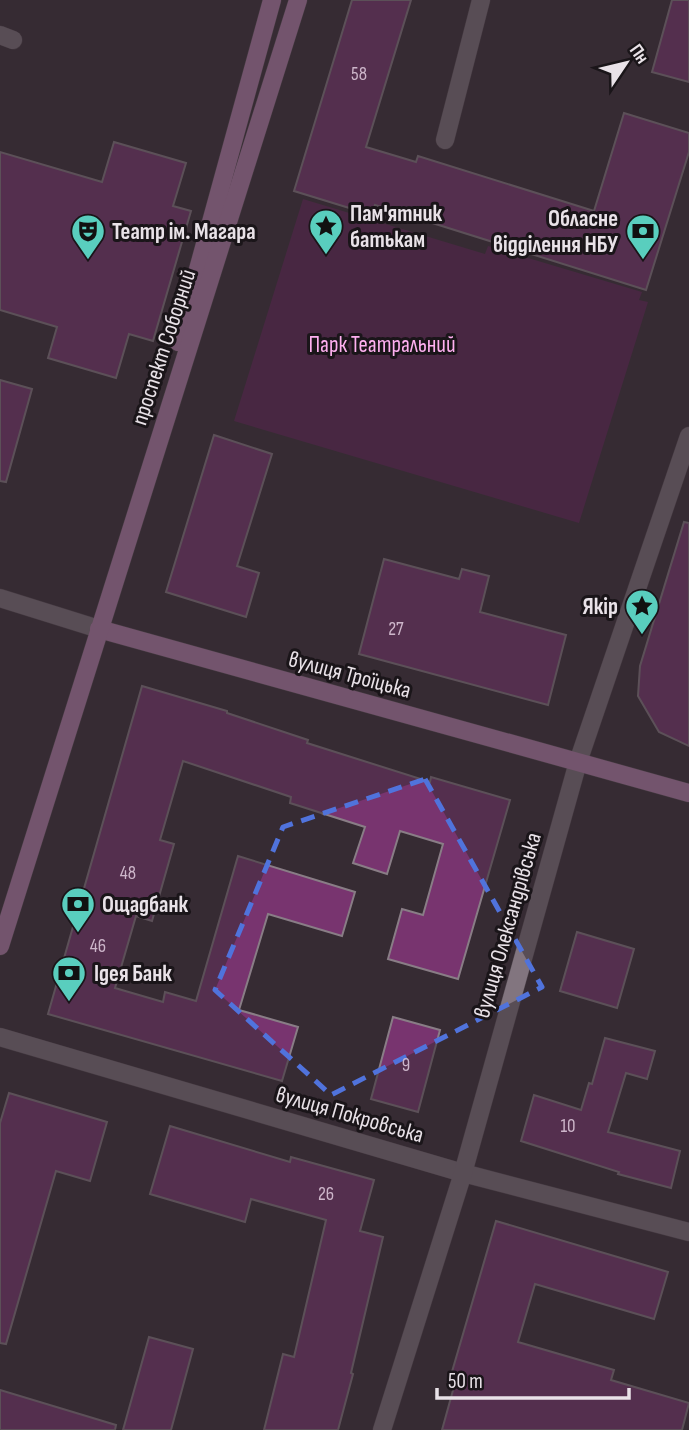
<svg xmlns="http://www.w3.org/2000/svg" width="689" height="1430" font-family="'Sofia Sans Condensed',sans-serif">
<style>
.green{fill:#5d2355}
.building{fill:#78346f;stroke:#897d86;stroke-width:2}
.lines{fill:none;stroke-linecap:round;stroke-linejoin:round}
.minor-casing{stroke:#524950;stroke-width:19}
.major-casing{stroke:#524950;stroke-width:19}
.minor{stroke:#82757f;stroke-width:18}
.major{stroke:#bd85b3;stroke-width:18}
.marked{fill:none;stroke:#5073dc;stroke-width:5;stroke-dasharray:14 9;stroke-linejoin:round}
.labels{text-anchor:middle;stroke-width:6;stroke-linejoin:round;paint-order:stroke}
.number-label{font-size:19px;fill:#cdb6ca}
.poi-label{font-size:23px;font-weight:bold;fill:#e9e2e8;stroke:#1a1519;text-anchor:start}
.park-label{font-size:23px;fill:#feb0f0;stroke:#1a1519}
.street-label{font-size:23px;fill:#e9e2e8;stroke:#1a1519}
</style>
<rect width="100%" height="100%" fill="#362b33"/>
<polygon class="green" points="303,199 485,254 488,246 642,292 639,300 648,302 579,523 234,421"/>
<g class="building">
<polygon points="352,0 411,0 366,147 416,162 418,156 594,211 624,113 689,133 689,152 646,290 375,205 372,215 294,191"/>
<polygon points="672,0 689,0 689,82 652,72"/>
<polygon points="114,142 186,163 173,206 191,211 153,341 129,334 116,378 48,358 57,327 0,310 0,152 102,182"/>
<polygon points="0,380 32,389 6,482 0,481"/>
<polygon points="214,435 272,454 237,566 259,573 246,617 166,592"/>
<polygon points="684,522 689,523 689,746 659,732 638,696 640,666"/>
<polygon points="384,559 459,579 462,569 489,576 480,612 566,635 548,705 359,654"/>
<polygon points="142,686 227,711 227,713 308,740 307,743 430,782 431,777 510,800 458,979 388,959 402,909 423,915 443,844 400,831 387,874 353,863 365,827 290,803 291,797 183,761 160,840 174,844 152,921 136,916 115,988 163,1002 165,992 196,1001 238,856 355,892 342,936 268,914 239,1010 298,1027 282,1081 48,1014"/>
<polygon points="577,932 634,949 617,1008 560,991"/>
<polygon points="393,1017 440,1030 418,1112 371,1099"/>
<polygon points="605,1038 655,1051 647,1079 626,1073 608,1132 680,1151 671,1188 618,1174 619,1172 521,1141 534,1095 581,1110 589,1083 592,1084"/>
<polygon points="9,1093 107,1122 90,1181 56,1171 6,1344 0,1343 0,1123"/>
<polygon points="170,1126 290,1162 291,1157 374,1180 360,1231 383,1237 351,1373 353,1374 338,1430 264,1430 283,1354 294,1357 326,1220 251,1199 245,1222 150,1194"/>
<polygon points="496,1221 668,1272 654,1319 535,1284 518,1342 614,1370 611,1380 689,1403 682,1430 442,1430 455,1383 449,1382"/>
<polygon points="149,1337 193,1349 171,1430 123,1430"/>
<polygon points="0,1390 116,1425 115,1430 0,1430"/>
</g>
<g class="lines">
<g class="minor-casing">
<g id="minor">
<polyline points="0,35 13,40"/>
<polyline points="445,140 481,0"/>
<polyline points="0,598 99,629"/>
<polyline points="0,1037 463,1173 689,1232"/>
<polyline points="382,1430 463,1173 578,762 689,436"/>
</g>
</g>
<g class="major-casing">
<g id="major">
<polyline points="178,342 272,0"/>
<polyline points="99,629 689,793"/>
<polyline points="0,946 298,0"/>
</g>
</g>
<use href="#minor" class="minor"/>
<use href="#major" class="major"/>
</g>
<path d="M0 0H689V1430H0ZM 425,779 L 542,987 L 331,1095 L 215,990 L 283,827 Z" fill="#362b33" fill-opacity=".55" fill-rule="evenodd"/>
<path class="marked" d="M 425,779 L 542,987 L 331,1095 L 215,990 L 283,827 Z"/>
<defs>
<g id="sight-pin" transform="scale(1.75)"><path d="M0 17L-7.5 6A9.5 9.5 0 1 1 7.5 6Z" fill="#59cebe" stroke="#1a1519"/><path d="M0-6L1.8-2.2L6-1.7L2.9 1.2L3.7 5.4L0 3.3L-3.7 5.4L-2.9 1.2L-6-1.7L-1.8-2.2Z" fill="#111"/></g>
<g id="theatre-pin" transform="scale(1.75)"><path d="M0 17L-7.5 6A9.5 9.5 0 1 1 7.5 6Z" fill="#59cebe" stroke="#1a1519"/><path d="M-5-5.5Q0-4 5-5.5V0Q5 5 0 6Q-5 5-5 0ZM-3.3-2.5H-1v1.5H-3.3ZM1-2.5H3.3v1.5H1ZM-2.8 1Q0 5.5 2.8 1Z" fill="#111"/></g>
<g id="bank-pin" transform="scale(1.75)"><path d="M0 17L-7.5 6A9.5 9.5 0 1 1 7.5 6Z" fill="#59cebe" stroke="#1a1519"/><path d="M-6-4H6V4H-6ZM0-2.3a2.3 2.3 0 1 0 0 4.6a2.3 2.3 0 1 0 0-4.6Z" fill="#111"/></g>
</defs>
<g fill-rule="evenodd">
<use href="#sight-pin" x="326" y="226"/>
<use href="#theatre-pin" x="88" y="231"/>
<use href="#bank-pin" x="643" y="231"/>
<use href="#sight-pin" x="642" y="606"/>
<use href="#bank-pin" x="78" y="904"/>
<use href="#bank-pin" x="69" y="973"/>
</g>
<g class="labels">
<g class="number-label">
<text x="359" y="80">58</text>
<text x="396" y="635">27</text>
<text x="128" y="879">48</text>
<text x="98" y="952">46</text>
<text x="406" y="1071">9</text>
<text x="568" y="1132">10</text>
<text x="326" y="1200">26</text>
</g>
<g class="poi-label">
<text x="350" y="221">Пам'ятник<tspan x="350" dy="26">батькам</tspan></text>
<text x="618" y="226" text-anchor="end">Обласне<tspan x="618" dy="26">відділення НБУ</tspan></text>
<text x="112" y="239">Театр ім. Магара</text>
<text x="618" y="614" text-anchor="end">Якір</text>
<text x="102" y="912">Ощадбанк</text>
<text x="94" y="981">Ідея Банк</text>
</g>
<g class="park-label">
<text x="382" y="352">Парк Театральний</text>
</g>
<g class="street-label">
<text transform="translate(163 347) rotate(-72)" y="8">проспект Соборний</text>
<text transform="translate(350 674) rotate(15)" y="8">вулиця Троїцька</text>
<text transform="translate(507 925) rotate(-74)" y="8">вулиця Олександрівська</text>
<text transform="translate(350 1114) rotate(16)" y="8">вулиця Покровська</text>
</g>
</g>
<g transform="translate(626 63) rotate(55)" stroke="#1a1519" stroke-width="5" paint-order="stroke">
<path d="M0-5L12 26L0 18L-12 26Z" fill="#e9e2e8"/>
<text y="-10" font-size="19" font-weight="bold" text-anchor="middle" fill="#e9e2e8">Пн</text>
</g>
<path d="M437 1388v10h192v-10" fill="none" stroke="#e9e2e8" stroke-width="3.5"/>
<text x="448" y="1388" font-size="21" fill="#e9e2e8" stroke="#1a1519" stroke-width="5" paint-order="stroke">50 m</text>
</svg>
